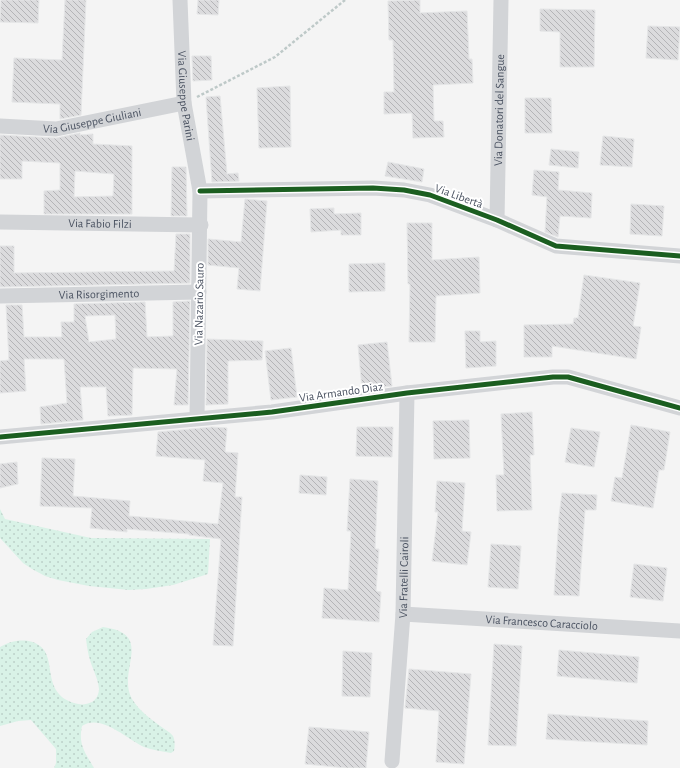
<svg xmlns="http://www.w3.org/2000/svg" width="680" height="768" font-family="'Alegreya Sans',sans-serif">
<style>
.grass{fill:url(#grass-dots)}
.building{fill:url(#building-back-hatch);stroke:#e5e6e7;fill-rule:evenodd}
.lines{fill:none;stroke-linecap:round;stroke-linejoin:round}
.path{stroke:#bec9c8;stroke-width:2.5;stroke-dasharray:3 2;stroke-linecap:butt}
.street{stroke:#d2d4d7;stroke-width:15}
.cycleway-casing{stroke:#fff;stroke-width:8}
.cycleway{stroke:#1b5e20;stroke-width:5}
.labels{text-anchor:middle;stroke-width:4;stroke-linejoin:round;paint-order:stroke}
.street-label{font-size:12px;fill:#4a5261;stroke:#fff}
</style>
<defs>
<pattern id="grass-dots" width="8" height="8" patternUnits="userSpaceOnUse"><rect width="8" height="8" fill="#d9f2e7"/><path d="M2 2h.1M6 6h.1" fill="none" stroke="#bcd1c9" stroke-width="1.8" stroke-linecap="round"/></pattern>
<pattern id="building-back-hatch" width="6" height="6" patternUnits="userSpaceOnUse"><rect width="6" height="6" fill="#dbdbdd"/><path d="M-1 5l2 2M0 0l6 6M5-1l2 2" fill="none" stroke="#b4b4b7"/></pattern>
</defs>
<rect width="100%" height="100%" fill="#f4f4f4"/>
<g class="grass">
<polygon points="0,509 5,519 91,538 210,539 208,574 173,585 146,589 129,590 89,586 58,580 45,576 32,569 23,563 0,538"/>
<path d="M 103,627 C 156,634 116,670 132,699 C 139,711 152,720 163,728 C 167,731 170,732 173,736 C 175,740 175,746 174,751 L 171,753 C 162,751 152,750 144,747 C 128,740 101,713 82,726 C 78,745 85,752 94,768 L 54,768 L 56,763 L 56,749 L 31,720 L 18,721 L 0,726 L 0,647 C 11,640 29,637 40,646 C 57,658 41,693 74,703 C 80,705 86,705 92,702 C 96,700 99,694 99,689 C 98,678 93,670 90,660 C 88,654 87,646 86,639 L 92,632 Z"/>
</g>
<g class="building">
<polygon points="1,0 39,0 38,23 0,22"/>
<polygon points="65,0 86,0 81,115 60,119 60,104 12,102 14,58 62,60"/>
<polygon points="198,0 219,0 218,15 197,14"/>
<polygon points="420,0 420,13 467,11 469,59 472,59 473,83 433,85 434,121 443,121 444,137 413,138 412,113 384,114 384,92 394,92 393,40 389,40 388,1"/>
<polygon points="540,9 595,10 594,67 560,67 560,32 540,31"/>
<polygon points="648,26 680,27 678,60 646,58"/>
<polygon points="192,56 211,56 212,80 193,81"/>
<polygon points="290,86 291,147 259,148 257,88"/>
<polygon points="220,96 227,174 238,173 239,181 212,182 206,97"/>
<polygon points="525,98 551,98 552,133 525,133"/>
<path d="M 80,133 L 80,135 L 93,134 L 93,144 L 132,146 L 132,214 L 44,214 L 44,191 L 60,190 L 60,163 L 22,161 L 22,179 L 0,179 L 0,135 L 56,138 ZM 75,171 L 114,174 L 113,196 L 74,197 Z"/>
<polygon points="603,136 634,139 632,167 600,165"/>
<polygon points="551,149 579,152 578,168 549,165"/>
<polygon points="388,162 424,169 422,182 385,176"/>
<polygon points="172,167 186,167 187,216 171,216"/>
<polygon points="534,170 559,172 558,190 592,193 591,218 560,216 558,237 545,232 547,197 532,195"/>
<polygon points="245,199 267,201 260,291 237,289 239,268 208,265 208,239 241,242"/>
<polygon points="631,204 664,206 662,236 630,234"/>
<polygon points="334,208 334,214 361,213 361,235 341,235 341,230 311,232 310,209"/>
<polygon points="407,223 432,223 432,260 479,257 480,293 436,296 435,342 409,342 410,284 408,284"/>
<polygon points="176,234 190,234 190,283 0,287 0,246 14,246 14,273 174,271"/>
<polygon points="385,263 385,291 349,292 349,264"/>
<polygon points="584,275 640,283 633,326 641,327 636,359 552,346 552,357 524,357 524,325 573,324 574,318 578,318"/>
<path d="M 190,301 L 188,405 L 174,405 L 177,369 L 133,368 L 132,415 L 108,416 L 106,387 L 80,387 L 83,420 L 41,424 L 40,407 L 67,403 L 64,359 L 24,359 L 26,391 L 0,393 L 0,361 L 9,360 L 6,305 L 22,305 L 24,337 L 62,337 L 61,322 L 74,322 L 74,304 L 145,302 L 147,337 L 173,336 L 173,302 ZM 115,315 L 116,339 L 89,342 L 85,316 Z"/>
<polygon points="465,331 480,331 480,342 496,341 496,366 466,368"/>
<polygon points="207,339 263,341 262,360 228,361 228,404 206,405"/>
<polygon points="387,342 392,386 362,389 358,345"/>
<polygon points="291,348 297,397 271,400 265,351"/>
<polygon points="532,412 534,455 530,455 532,510 497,511 496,475 504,475 501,414"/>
<polygon points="469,420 470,458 434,459 433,421"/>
<polygon points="631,425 670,432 664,470 659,470 653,508 611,501 615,477 622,478"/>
<polygon points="212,427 227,428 225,452 238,453 235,497 242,497 233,646 213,645 221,539 189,535 189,534 127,529 127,532 90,528 92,508 40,506 42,458 75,459 73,496 130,501 129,516 218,524 223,483 203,481 205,460 156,456 158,432"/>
<polygon points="357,427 393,427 392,457 356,456"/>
<polygon points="571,428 600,432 594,467 565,462"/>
<polygon points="17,462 18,484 0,488 0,464"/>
<polygon points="300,475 327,477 326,495 299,493"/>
<polygon points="350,479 378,481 375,549 379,549 376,591 381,592 379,622 322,618 324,588 348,590 351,531 347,531"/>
<polygon points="437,481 465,483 462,531 471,532 467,565 432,561 438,512 435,512"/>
<polygon points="562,493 597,495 596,510 585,510 579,596 554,595 559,516"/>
<polygon points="491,544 521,546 518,589 488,587"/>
<polygon points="634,564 667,568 663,601 630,597"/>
<polygon points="494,644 522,646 516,746 488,745"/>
<polygon points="559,650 639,657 637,683 557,676"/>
<polygon points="343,651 372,653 370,697 342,696"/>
<polygon points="409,669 471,674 464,764 436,762 439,711 405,708"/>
<polygon points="548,714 648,721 647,745 546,739"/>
<polygon points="309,727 369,732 366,768 346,768 305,764"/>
</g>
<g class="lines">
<polyline class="path" points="197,97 275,57 345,0"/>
<g class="street">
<path id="s1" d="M 180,0 L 184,103 L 200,191 L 197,418"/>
<path id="s2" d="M 0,126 L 56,129 L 184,103"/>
<polyline points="200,191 373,188 404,190 430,195 497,220 556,246 680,256"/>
<path id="s3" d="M 497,220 L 501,0"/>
<path id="s4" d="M 0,222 L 201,225"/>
<path id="s5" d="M 0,296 L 199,292"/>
<polyline points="0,437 272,412 407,393 553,377 568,377 680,408"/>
<path id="s6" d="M 403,614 L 680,631"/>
<path id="s7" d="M 392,761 L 403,614 L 407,393"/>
</g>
<g class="cycleway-casing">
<g id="cycleway">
<polyline points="200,191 373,188 404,190 430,195 497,220 556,246 680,256"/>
<polyline points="0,437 272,412 407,393 553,377 568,377 680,408"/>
</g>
</g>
<use href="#cycleway" class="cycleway"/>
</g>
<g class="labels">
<g class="street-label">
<text dy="4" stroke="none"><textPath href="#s1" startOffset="96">Via Giuseppe Parini</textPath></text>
<text dy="4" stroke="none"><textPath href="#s3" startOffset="110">Via Donatori del Sangue</textPath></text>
<text dy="4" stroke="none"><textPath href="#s2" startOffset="93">Via Giuseppe Giuliani</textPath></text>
<text transform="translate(459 196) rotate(20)" y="4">Via Libertà</text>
<text dy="4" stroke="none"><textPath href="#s4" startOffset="100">Via Fabio Filzi</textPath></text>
<text dy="4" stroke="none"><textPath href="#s5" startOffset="99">Via Risorgimento</textPath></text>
<text transform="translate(199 304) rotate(-89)" y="4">Via Nazario Sauro</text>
<text transform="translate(341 392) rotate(-8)" y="4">Via Armando Diaz</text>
<text dy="4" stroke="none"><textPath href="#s7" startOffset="184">Via Fratelli Cairoli</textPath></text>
<text dy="4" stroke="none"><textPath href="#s6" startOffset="139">Via Francesco Caracciolo</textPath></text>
</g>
</g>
</svg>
